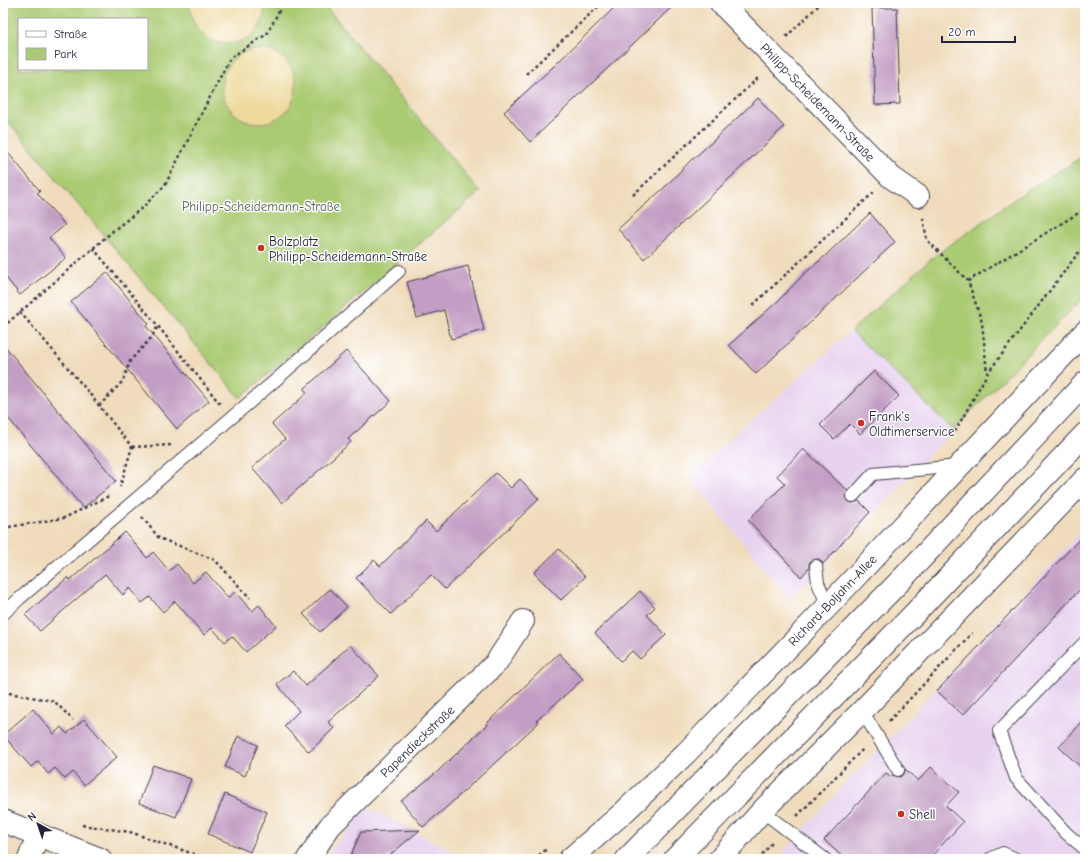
<svg xmlns="http://www.w3.org/2000/svg" width="1088" height="862" font-family="'Comic Neue',sans-serif">
<style>
.built{fill:#e7d2ef}
.green{fill:#abcb73;stroke:#667657;fill-rule:evenodd}
.sand{fill:#eeda9e;stroke:#887e6c}
.lines{fill:none;stroke-linecap:round;stroke-linejoin:round}
.stream{stroke:#5ac8cf;stroke-width:7}
.building{fill:#c39ec4}
.service-casing{stroke:#413e4e;stroke-width:14}
.minor-casing{stroke:#413e4e;stroke-width:24}
.secondary-casing{stroke:#413e4e;stroke-width:24}
.primary-casing{stroke:#413e4e;stroke-width:24}
.path{stroke:#413e4e;stroke-width:2.5;stroke-dasharray:3 3;stroke-linecap:butt}
.service{stroke:#fff;stroke-width:12}
.minor{stroke:#fff;stroke-width:22}
.secondary{stroke:#fff;stroke-width:22}
.primary{stroke:#fff;stroke-width:22}
.poi-dot{fill:#c8321e;stroke:#fff;stroke-width:1.5}
.labels{text-anchor:middle;stroke-width:3;stroke-linejoin:round;paint-order:stroke}
.street-label{font-size:13px;fill:#22223b;stroke:#fff}
.park-label{font-size:13px;fill:#525d4f;stroke:#fff}
.poi-label{font-size:13px;fill:#22223b;stroke:#fff;text-anchor:start}
</style>
<rect width="100%" height="100%" fill="#fff"/>
<filter id="ink" filterUnits="userSpaceOnUse"><feTurbulence type="fractalNoise" baseFrequency=".025" numOctaves="2"/><feDisplacementMap in="SourceGraphic" scale="8" xChannelSelector="R" yChannelSelector="G"/><feConvolveMatrix kernelMatrix="1 2 1 2 8 2 1 2 1" color-interpolation-filters="sRGB"/></filter>
<filter id="wash" filterUnits="userSpaceOnUse"><feTurbulence type="fractalNoise" baseFrequency=".012" numOctaves="4" result="noise"/><feDisplacementMap in="SourceGraphic" scale="16" xChannelSelector="R" yChannelSelector="G"/><feGaussianBlur stdDeviation="0.9" result="paint"/><feColorMatrix in="noise" values="0 0 0 0 0 0 0 0 0 0 0 0 0 0 0 0 0 1.4 0 .05"/><feComposite in="paint" operator="in"/></filter>
<g filter="url(#wash)">
<rect width="100%" height="100%" fill="#f0dcbc"/>
<g class="built">
<polygon points="851,331 953,430 877,511 790,599 689,478 731,438"/>
<polygon points="1085,528 1085,859 777,859 846,783 903,724"/>
<polygon points="367,807 467,859 324,859"/>
</g>
<g class="green">
<path d="M 3,3 L 323,3 L 480,192 L 240,398 L 3,115 ZM 19,19 L 147,19 L 147,69 L 19,69 Z"/>
<polygon points="1085,155 1085,296 953,430 851,331 932,258 1026,191"/>
</g>
<g class="sand">
<path d="M 190,3 L 265,3 C 265,57 191,58 190,3 Z"/>
<circle cx="259" cy="86" r="37"/>
</g>
<g class="lines">
<polyline class="stream" points="3,857 8,859"/>
</g>
<g id="blocks">
<g class="building">
<polygon points="619,3 676,3 530,142 504,112 553,67"/>
<polygon points="872,8 897,8 900,104 875,105"/>
<polygon points="758,98 784,127 644,259 618,229 667,185 692,159 693,159 712,142"/>
<polygon points="3,147 40,191 37,193 65,225 49,238 66,258 20,295 3,274"/>
<polygon points="870,213 895,242 756,374 729,345 779,300 804,274 824,257"/>
<polygon points="468,266 484,330 451,339 444,310 417,318 407,282"/>
<polygon points="107,272 149,324 146,326 209,401 177,429 71,302"/>
<polygon points="3,344 116,481 83,508 3,412"/>
<polygon points="346,351 391,401 348,439 351,442 282,503 252,468 285,439 272,424 307,393 304,389"/>
<polygon points="874,371 899,396 860,434 850,424 834,439 820,425"/>
<polygon points="803,449 848,491 846,495 848,501 852,503 859,501 870,512 823,564 819,559 812,560 809,563 809,568 801,577 748,520 785,484 777,476"/>
<polygon points="496,473 511,488 520,479 539,499 445,589 431,575 391,614 356,578 374,560 380,566 426,521 436,531"/>
<polygon points="125,532 147,558 153,552 169,571 177,564 193,583 206,572 228,598 235,592 252,611 259,605 276,626 246,652 232,636 225,642 212,628 204,635 175,601 163,612 150,597 142,603 130,588 123,595 105,574 40,631 25,615 68,577 70,580"/>
<polygon points="1085,533 1085,584 963,715 937,691"/>
<polygon points="559,549 585,577 561,600 534,573"/>
<polygon points="330,589 347,607 320,632 303,614"/>
<polygon points="640,591 655,607 647,615 666,635 640,659 632,651 621,661 595,633"/>
<polygon points="350,645 379,676 328,722 334,728 309,752 284,726 299,711 277,684 293,671 306,686"/>
<polygon points="559,653 583,679 536,721 538,723 510,749 449,805 423,827 401,801 436,773 487,725 486,724"/>
<polygon points="33,709 54,734 61,727 67,734 84,719 117,757 84,785 73,772 65,779 55,768 48,774 38,761 31,767 3,735"/>
<polygon points="1085,719 1085,771 1059,747"/>
<polygon points="238,736 258,745 245,776 225,767"/>
<polygon points="153,765 191,779 176,817 139,803"/>
<polygon points="931,767 959,792 946,806 963,822 929,859 845,859 824,840 886,773 891,777 893,775 899,777 904,774 905,769 918,781"/>
<polygon points="225,794 267,812 250,852 208,834"/>
<polygon points="420,830 385,859 349,859 361,832"/>
</g>
</g>
</g>
<g filter="url(#ink)">
<use href="#blocks" fill-opacity="0" stroke="#413e4e" stroke-width="1"/>
<g class="lines">
<g class="service-casing">
<g id="service">
<polyline points="853,496 873,474 958,466"/>
<polyline points="816,566 818,583 828,606"/>
<polyline points="3,614 19,599 278,378 399,271"/>
<polyline points="1085,642 999,731 1016,778 1066,833 1085,849"/>
<polyline points="862,711 898,770"/>
<polyline points="762,811 825,859"/>
<polyline points="990,859 1003,853 1016,859"/>
</g>
</g>
<g class="minor-casing">
<g id="minor">
<polyline points="721,3 891,177 918,196"/>
<polyline points="308,859 330,826 496,663 523,621"/>
</g>
</g>
<g class="secondary-casing">
<g id="secondary">
<polyline points="3,821 100,859"/>
<polyline points="29,859 38,835"/>
<polyline points="570,859 624,812 686,753 828,606 1085,332"/>
<polyline points="720,859 762,811 862,711 1085,479"/>
</g>
</g>
<g class="primary-casing">
<g id="primary">
<polyline points="627,859 902,579 1085,383"/>
<polyline points="675,859 914,614 1085,434"/>
</g>
</g>
<g class="path">
<polyline points="786,37 821,3"/>
<polyline points="526,74 602,3"/>
<polyline points="633,195 760,76"/>
<polyline points="923,218 927,240 968,281 982,322 987,373"/>
<polyline points="93,248 158,326 220,404"/>
<polyline points="968,281 1085,209"/>
<polyline points="753,305 874,192"/>
<polyline points="20,312 85,388 132,447 120,487"/>
<polyline points="3,327 114,230 142,208 165,185 230,58 267,34 279,11 276,3"/>
<polyline points="99,406 123,381 130,361 151,338 158,326"/>
<polyline points="952,437 987,374 1085,244"/>
<polyline points="132,447 171,445"/>
<polyline points="142,517 159,538 215,560 250,598"/>
<polyline points="3,528 64,518 109,496"/>
<polyline points="3,692 54,701 73,720"/>
<polyline points="889,721 972,633"/>
<polyline points="797,816 864,748"/>
<polyline points="82,825 130,832 208,859"/>
<polyline points="534,859 548,848"/>
<polyline points="758,859 772,843"/>
</g>
<use href="#service" class="service"/>
<use href="#minor" class="minor"/>
<use href="#secondary" class="secondary"/>
<use href="#primary" class="primary"/>
</g>
</g>
<g class="poi-dot">
<circle cx="261" cy="248" r="4"/>
<circle cx="861" cy="423" r="4"/>
<circle cx="901" cy="814" r="4"/>
</g>
<g class="labels">
<g class="street-label">
<text transform="translate(818 102) rotate(46)" y="5">Philipp-Scheidemann-Straße</text>
<text transform="translate(832 600) rotate(-46)" y="5">Richard-Boljahn-Allee</text>
<text transform="translate(417 741) rotate(-44)" y="5">Papendieckstraße</text>
</g>
<g class="park-label">
<text x="261" y="211">Philipp-Scheidemann-Straße</text>
</g>
<g class="poi-label">
<text x="269" y="246">Bolzplatz<tspan x="269" dy="15">Philipp-Scheidemann-Straße</tspan></text>
<text x="869" y="421">Frank's<tspan x="869" dy="15">Oldtimerservice</tspan></text>
<text x="909" y="819">Shell</text>
</g>
</g>
<rect width="1088" height="862" fill="none" stroke="#fff" stroke-width="16"/>
<rect x="18" y="18" width="130" height="52" fill="#ffffff" stroke="#a7a7b1"/>
<rect x="26" y="31" width="20" height="6" fill="#ffffff" stroke="#a7a7b1"/>
<text x="54" y="38" font-size="12" fill="#22223b">Straße</text>
<rect x="26" y="48" width="20" height="12" fill="#abcb73" stroke="#a7a7b1"/>
<text x="54" y="58" font-size="12" fill="#22223b">Park</text>
<g transform="translate(38 824) rotate(320)" stroke="#ffffff" stroke-width="3" paint-order="stroke">
<path d="M0-3L7 15L0 10L-7 15Z" fill="#22223b"/>
<text y="-6" font-size="11" font-weight="bold" text-anchor="middle" fill="#22223b">N</text>
</g>
<path d="M942 36v6h73v-6" fill="none" stroke="#22223b" stroke-width="2"/>
<text x="948" y="36" font-size="12" fill="#22223b" stroke="#ffffff" stroke-width="3" paint-order="stroke">20 m</text>
</svg>
